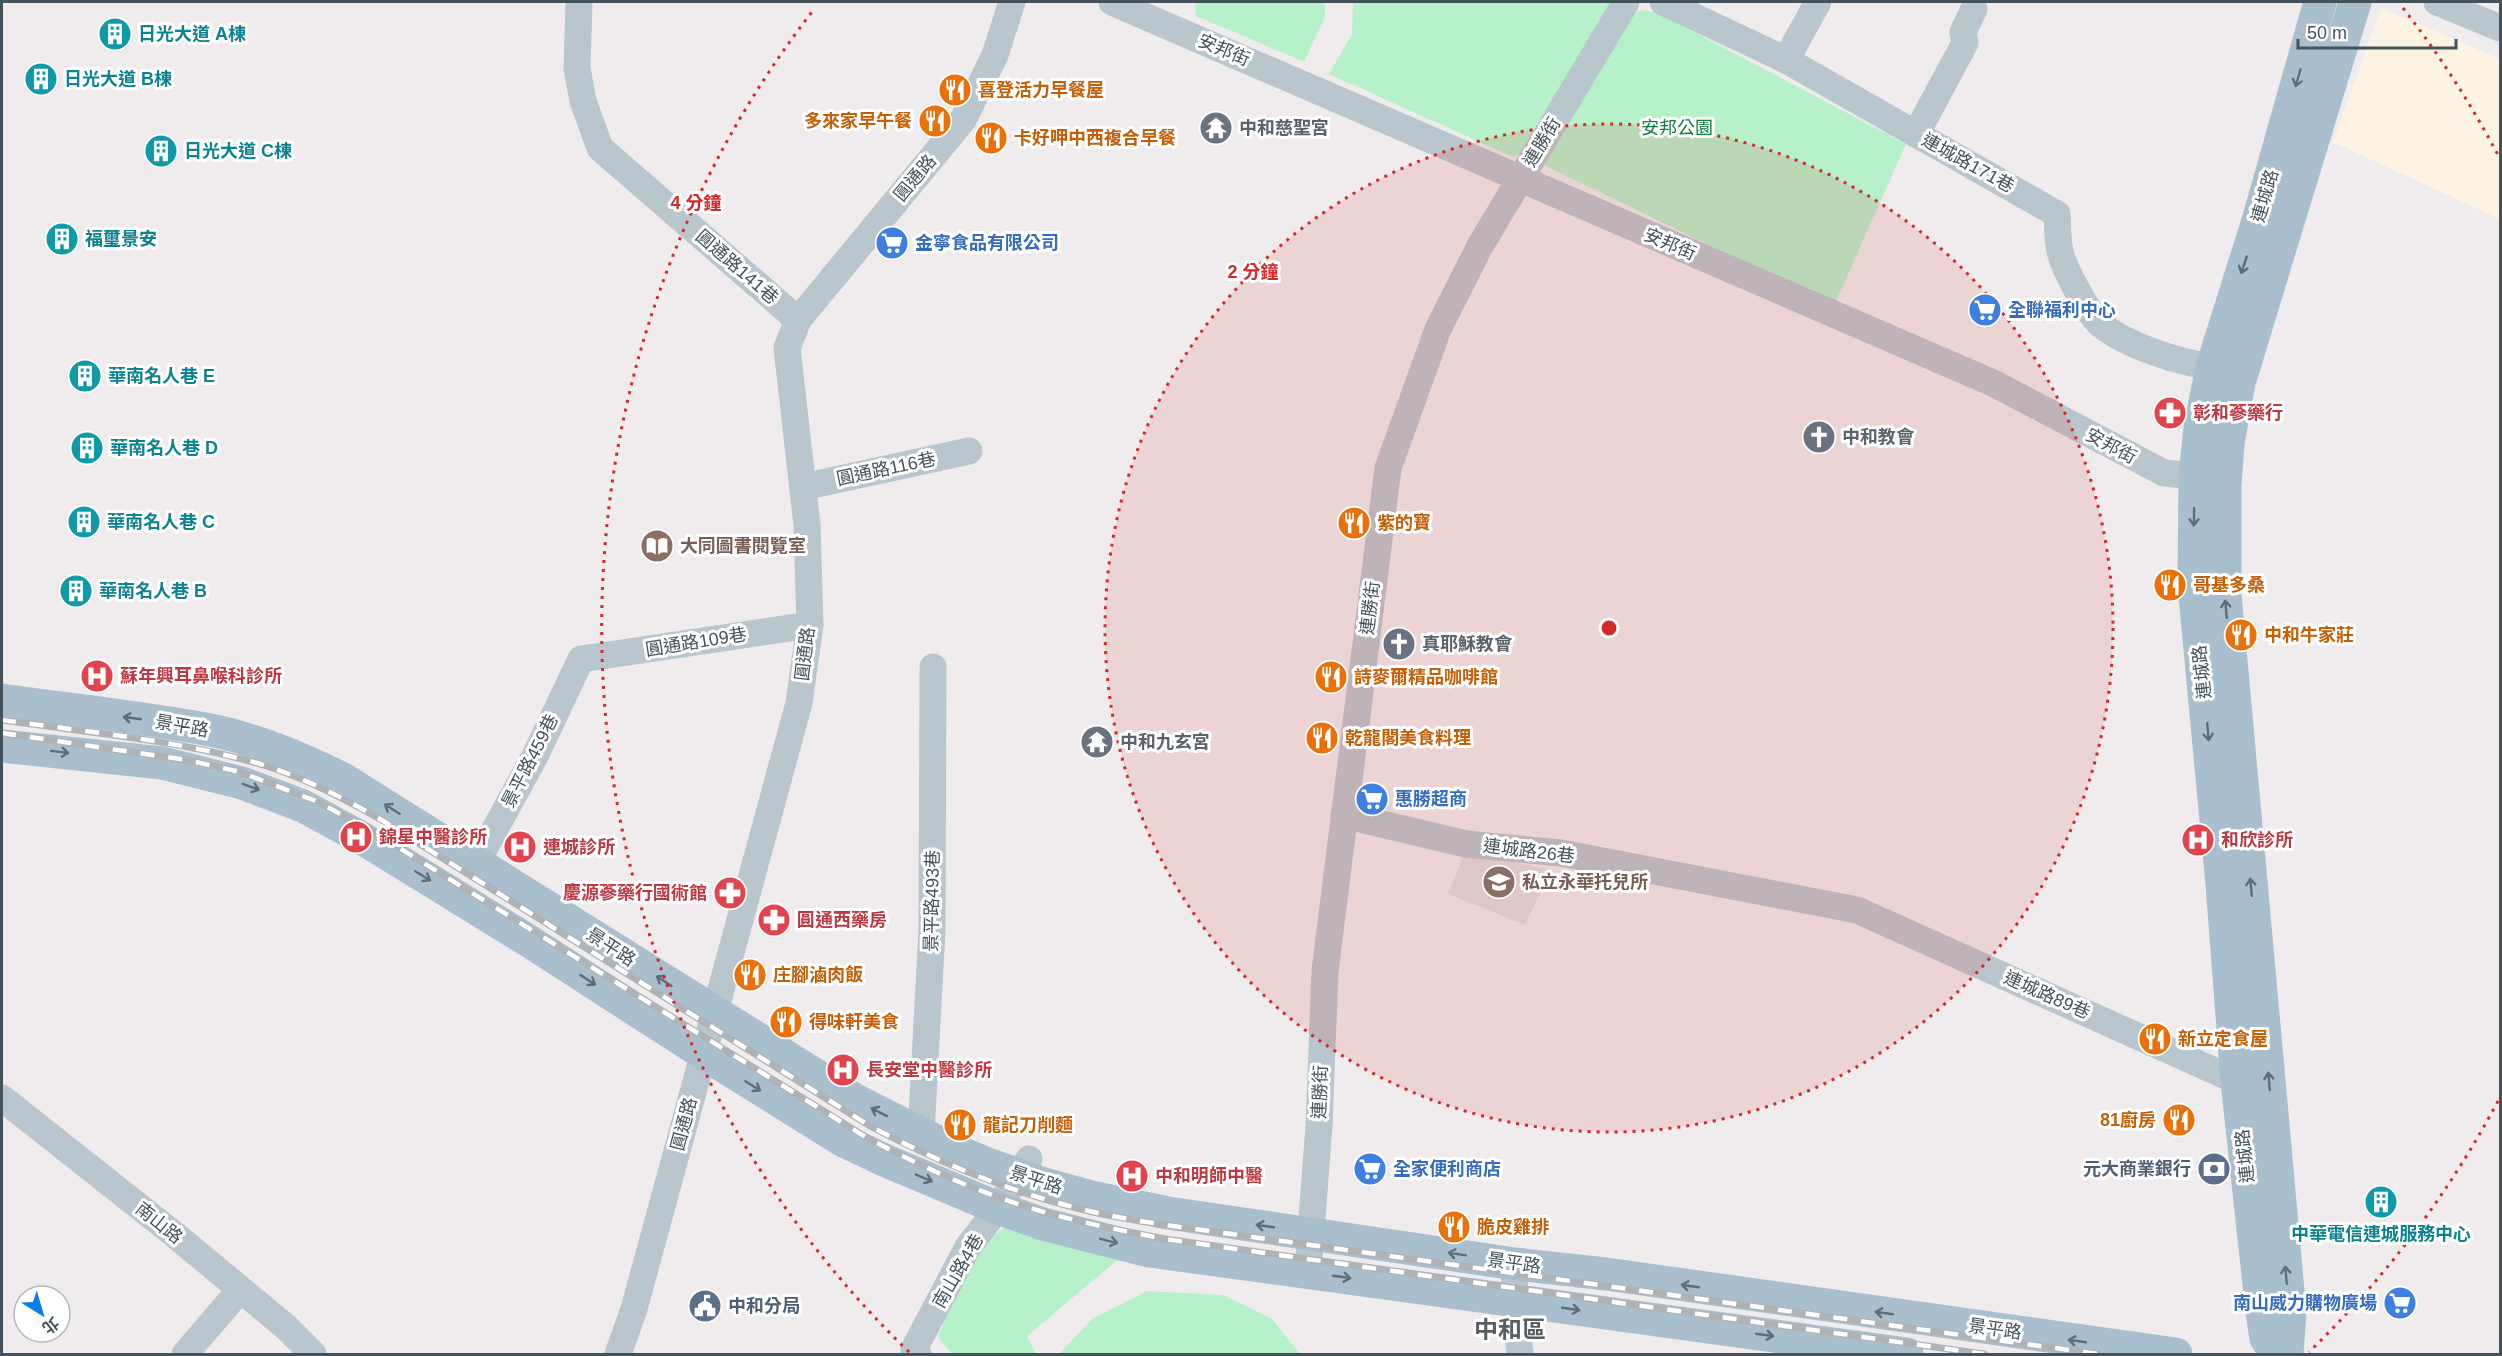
<svg xmlns="http://www.w3.org/2000/svg" width="2502" height="1356" font-family="Helvetica,'Noto Sans TC',sans-serif">
<style>
.commercial{fill:#fdf4e3}
.education{fill:#e1dddf}
.green{fill:#b7f1c9}
.lines{fill:none;stroke-linecap:round;stroke-linejoin:round}
.minor{stroke:#bac6cd;stroke-width:27}
.major{stroke:#aabfce;stroke-width:33}
.rail-casing{stroke:#aeb3b8;stroke-width:7}
.rail{stroke:#fff;stroke-width:4.5;stroke-dasharray:14;stroke-linecap:butt}
.oneway{stroke:#5e6d78}
.ring{fill:none;stroke:#d62828;stroke-width:3;stroke-dasharray:3 6}
.labels{text-anchor:middle;stroke-width:6;stroke-linejoin:round;paint-order:stroke}
.culture-label{font-size:18px;font-weight:bold;fill:#0d838f;stroke:#fff;text-anchor:start}
.street-label{font-size:18px;fill:#44525b;stroke:#fff}
.food-label{font-size:18px;font-weight:bold;fill:#c56008;stroke:#fff;text-anchor:start}
.worship-label{font-size:18px;font-weight:bold;fill:#5b616d;stroke:#fff;text-anchor:start}
.park-label{font-size:18px;fill:#108141;stroke:#fff}
.shop-label{font-size:18px;font-weight:bold;fill:#366cbe;stroke:#fff;text-anchor:start}
.health-label{font-size:18px;font-weight:bold;fill:#be3a42;stroke:#fff;text-anchor:start}
.education-label{font-size:18px;font-weight:bold;fill:#785e54;stroke:#fff;text-anchor:start}
.service-label{font-size:18px;font-weight:bold;fill:#4e5e75;stroke:#fff;text-anchor:end}
.district-label{font-size:24px;font-weight:bold;fill:#595e62;stroke:#fff}
.centre{fill:#d62828;stroke:#fff;stroke-width:3}
.ring-label{font-size:18px;text-anchor:middle;font-weight:bold;fill:#d62828;stroke:#fff;stroke-width:6;stroke-linejoin:round;paint-order:stroke}
</style>
<rect width="100%" height="100%" fill="#f0eced"/>
<polygon class="commercial" points="2381,8 2500,59 2500,219 2333,142"/>
<polygon class="education" points="1465,852 1551,870 1525,925 1448,894"/>
<g class="green">
<polygon points="1195,2 1325,2 1325,17 1304,62 1196,16"/>
<polygon points="1353,2 1613,2 1521,154 1513,157 1329,74 1352,34"/>
<polygon points="1640,10 1656,12 1906,144 1834,306 1544,165 1629,16"/>
<polygon points="1006,1225 1121,1257 1027,1336 1036,1354 952,1354 938,1337 967,1261"/>
<polygon points="1147,1291 1223,1295 1272,1319 1300,1354 1059,1354 1093,1318"/>
</g>
<g class="lines">
<g class="minor">
<polyline points="579,2 577,68 583,101 600,148 798,320"/>
<polyline points="1112,2 1993,383 2164,473 2195,476 2215,483"/>
<path d="M 1663,2 L 1786,60 L 2057,214 C 2058,226 2057,239 2060,251 C 2063,267 2088,313 2100,324 C 2127,346 2178,362 2212,367"/>
<polyline points="2437,2 2500,28"/>
<polyline points="1786,60 1818,2"/>
<polyline points="1916,134 1965,43 1963,32 1974,9"/>
<polyline points="803,487 969,451"/>
<polyline points="1344,815 1466,844 1561,853 1857,910 2237,1081"/>
<polyline points="477,862 536,754 581,659 810,625"/>
<polyline points="2,1098 175,1235 286,1327 313,1354"/>
<polyline points="921,1134 932,930 933,667"/>
<polyline points="1515,1264 1514,1301 1520,1354"/>
<polyline points="1308,1273 1319,1125 1325,971 1388,468 1438,329 1480,246 1626,2"/>
<polyline points="185,1354 240,1290"/>
<polyline points="618,1354 634,1309 799,703 810,625 807,525 787,348 798,320 963,120 995,55 1012,2"/>
<polyline points="918,1354 914,1349 968,1247 998,1208 1029,1159"/>
</g>
<g class="major">
<path d="M 2,700 C 71,710 141,717 210,730 C 257,739 301,758 343,779 L 857,1101 L 954,1150 L 985,1163 L 1044,1184 L 1091,1197 L 1168,1213 L 1515,1264 L 1606,1274 L 2176,1354"/>
<polyline points="2,746 162,763 242,783 303,806 360,837 532,943 704,1054 842,1140 884,1160 998,1208 1043,1224 1149,1251 1907,1354"/>
<polyline points="2276,1354 2266,1338 2262,1312 2237,1081 2222,884 2194,585 2195,476 2200,428 2212,367 2258,221 2320,2"/>
<polyline points="2287,1354 2290,1313 2225,594 2225,486 2228,443 2239,383 2355,2"/>
</g>
<g class="rail-casing">
<g id="rail">
<path d="M 2,720 C 81,731 164,739 242,759 C 291,771 336,794 380,819 L 870,1126 C 940,1163 1012,1193 1089,1211 C 1114,1217 1140,1221 1166,1225 L 2098,1354"/>
<path d="M 2,733 L 187,760 L 240,772 L 316,801 L 372,831 L 864,1136 C 916,1164 970,1189 1027,1207 C 1072,1221 1119,1230 1165,1239 L 1984,1354"/>
</g>
</g>
<use href="#rail" class="rail"/>
</g>
<defs><path id="oneway-shaft" d="M-6 0H5M1.5-3L5.5 0L1.5 3" fill="none" stroke-width="1.6" stroke-linecap="round" stroke-linejoin="round" transform="scale(1.5)"/></defs>
<g class="oneway">
<use href="#oneway-shaft" transform="translate(2298 78) rotate(106)"/>
<use href="#oneway-shaft" transform="translate(2244 265) rotate(108)"/>
<use href="#oneway-shaft" transform="translate(2194 517) rotate(91)"/>
<use href="#oneway-shaft" transform="translate(2226 609) rotate(-95)"/>
<use href="#oneway-shaft" transform="translate(132 718) rotate(-172)"/>
<use href="#oneway-shaft" transform="translate(2208 732) rotate(85)"/>
<use href="#oneway-shaft" transform="translate(60 752) rotate(7)"/>
<use href="#oneway-shaft" transform="translate(251 787) rotate(20)"/>
<use href="#oneway-shaft" transform="translate(392 809) rotate(-148)"/>
<use href="#oneway-shaft" transform="translate(423 876) rotate(32)"/>
<use href="#oneway-shaft" transform="translate(2251 887) rotate(-95)"/>
<use href="#oneway-shaft" transform="translate(588 980) rotate(33)"/>
<use href="#oneway-shaft" transform="translate(664 981) rotate(-147)"/>
<use href="#oneway-shaft" transform="translate(2269 1081) rotate(-95)"/>
<use href="#oneway-shaft" transform="translate(753 1086) rotate(32)"/>
<use href="#oneway-shaft" transform="translate(879 1112) rotate(-153)"/>
<use href="#oneway-shaft" transform="translate(924 1178) rotate(23)"/>
<use href="#oneway-shaft" transform="translate(1265 1226) rotate(-172)"/>
<use href="#oneway-shaft" transform="translate(1109 1241) rotate(14)"/>
<use href="#oneway-shaft" transform="translate(1457 1254) rotate(-171)"/>
<use href="#oneway-shaft" transform="translate(2286 1275) rotate(-95)"/>
<use href="#oneway-shaft" transform="translate(1342 1277) rotate(8)"/>
<use href="#oneway-shaft" transform="translate(1690 1286) rotate(-172)"/>
<use href="#oneway-shaft" transform="translate(1571 1309) rotate(8)"/>
<use href="#oneway-shaft" transform="translate(1884 1313) rotate(-172)"/>
<use href="#oneway-shaft" transform="translate(1765 1335) rotate(8)"/>
<use href="#oneway-shaft" transform="translate(2077 1341) rotate(-172)"/>
</g>
<circle cx="1609" cy="628" r="504" fill="#d62828" fill-opacity=".12"/>
<g class="ring">
<circle cx="1609" cy="628" r="504"/>
<path d="M2498 1101A1007 1007 0 0 1 2309 1352M909 1352A1007 1007 0 0 1 815 8M2403 8A1007 1007 0 0 1 2498 155"/>
</g>
<defs>
<g id="building-disc" transform="scale(1.725)"><circle r="9.5" fill="#0f9aa8" stroke="#fff"/><path d="M-4-6H4V6H1V3H-1V6H-4ZM-2.5-4.3h1.7v1.8h-1.7ZM.8-4.3h1.7v1.8H.8ZM-2.5-1h1.7V.8h-1.7ZM.8-1h1.7V.8H.8Z" fill="#fff"/></g>
<g id="restaurant-disc" transform="scale(1.725)"><circle r="9.5" fill="#e8710a" stroke="#fff"/><path d="M-5-6h1v4h1v-4h1v4h1v-4h1v5L-1.5 .5V6h-2V.5L-5-1ZM5-6V6H3V1.5H1.5Q1.5-4 5-6Z" fill="#fff"/></g>
<g id="temple-disc" transform="scale(1.725)"><circle r="9.5" fill="#6b7280" stroke="#fff"/><path d="M0-6L5-2H3V0L6.5 2.5H4V6H1.5V3h-3V6H-4V2.5H-6.5L-3 0V-2H-5Z" fill="#fff"/></g>
<g id="supermarket-disc" transform="scale(1.725)"><circle r="9.5" fill="#3f7fe0" stroke="#fff"/><path d="M-6-5.5h2.5l.6 2H6L4.5 2H-2.5L-4.4-4H-6ZM-1.5 3.2a1.3 1.3 0 1 0 .1 0ZM3 3.2a1.3 1.3 0 1 0 .1 0Z" fill="#fff"/></g>
<g id="pharmacy-disc" transform="scale(1.725)"><circle r="9.5" fill="#e0444e" stroke="#fff"/><path d="M-2-6h4v4h4v4h-4v4h-4v-4h-4v-4h4Z" fill="#fff"/></g>
<g id="church-disc" transform="scale(1.725)"><circle r="9.5" fill="#6b7280" stroke="#fff"/><path d="M-1.2-6h2.4v3.5h3.3v2.4h-3.3V6h-2.4V-.1h-3.3v-2.4h3.3Z" fill="#fff"/></g>
<g id="library-disc" transform="scale(1.725)"><circle r="9.5" fill="#8d6e63" stroke="#fff"/><path d="M-6-4Q-3-5.5-.7-3.5V5Q-3 3-6 4ZM6-4Q3-5.5 .7-3.5V5Q3 3 6 4Z" fill="#fff"/></g>
<g id="hospital-disc" transform="scale(1.725)"><circle r="9.5" fill="#e0444e" stroke="#fff"/><path d="M-5-5h3v3.5h4V-5h3V5h-3V1.5h-4V5h-3Z" fill="#fff"/></g>
<g id="school-disc" transform="scale(1.725)"><circle r="9.5" fill="#8d6e63" stroke="#fff"/><path d="M0-5L7-2L0 1L-7-2ZM-4 1L0 2.5L4 1V4Q0 6-4 4Z" fill="#fff"/></g>
<g id="bank-disc" transform="scale(1.725)"><circle r="9.5" fill="#5c6f8a" stroke="#fff"/><path d="M-6-4H6V4H-6ZM0-2.3a2.3 2.3 0 1 0 0 4.6a2.3 2.3 0 1 0 0-4.6Z" fill="#fff"/></g>
<g id="civic-disc" transform="scale(1.725)"><circle r="9.5" fill="#5c6f8a" stroke="#fff"/><path d="M-.6-6.5H3V-4.5H.6V-3L4-1V1h2V6H-6V1h2V-1L-.6-3ZM-1.2 2.5V6h2.4V2.5Z" fill="#fff"/></g>
</defs>
<g fill-rule="evenodd">
<use href="#building-disc" x="115" y="34"/>
<use href="#building-disc" x="41" y="79"/>
<use href="#restaurant-disc" x="955" y="90"/>
<use href="#restaurant-disc" x="935" y="121"/>
<use href="#temple-disc" x="1216" y="128"/>
<use href="#restaurant-disc" x="991" y="138"/>
<use href="#building-disc" x="161" y="151"/>
<use href="#building-disc" x="62" y="239"/>
<use href="#supermarket-disc" x="892" y="243"/>
<use href="#supermarket-disc" x="1985" y="310"/>
<use href="#building-disc" x="85" y="376"/>
<use href="#pharmacy-disc" x="2170" y="413"/>
<use href="#church-disc" x="1819" y="437"/>
<use href="#building-disc" x="87" y="448"/>
<use href="#building-disc" x="84" y="522"/>
<use href="#restaurant-disc" x="1354" y="523"/>
<use href="#library-disc" x="657" y="546"/>
<use href="#restaurant-disc" x="2170" y="585"/>
<use href="#building-disc" x="76" y="591"/>
<use href="#restaurant-disc" x="2241" y="635"/>
<use href="#church-disc" x="1399" y="644"/>
<use href="#hospital-disc" x="97" y="676"/>
<use href="#restaurant-disc" x="1331" y="677"/>
<use href="#restaurant-disc" x="1322" y="738"/>
<use href="#temple-disc" x="1097" y="742"/>
<use href="#supermarket-disc" x="1372" y="799"/>
<use href="#hospital-disc" x="356" y="837"/>
<use href="#hospital-disc" x="2198" y="840"/>
<use href="#hospital-disc" x="520" y="847"/>
<use href="#school-disc" x="1499" y="882"/>
<use href="#pharmacy-disc" x="730" y="893"/>
<use href="#pharmacy-disc" x="774" y="920"/>
<use href="#restaurant-disc" x="750" y="975"/>
<use href="#restaurant-disc" x="786" y="1022"/>
<use href="#restaurant-disc" x="2155" y="1039"/>
<use href="#hospital-disc" x="843" y="1070"/>
<use href="#restaurant-disc" x="2179" y="1120"/>
<use href="#restaurant-disc" x="960" y="1125"/>
<use href="#supermarket-disc" x="1370" y="1169"/>
<use href="#bank-disc" x="2214" y="1169"/>
<use href="#hospital-disc" x="1132" y="1176"/>
<use href="#building-disc" x="2381" y="1202"/>
<use href="#restaurant-disc" x="1454" y="1227"/>
<use href="#supermarket-disc" x="2400" y="1303"/>
<use href="#civic-disc" x="705" y="1306"/>
</g>
<g class="labels">
<g class="culture-label">
<text x="138" y="40">日光大道 A棟</text>
<text x="64" y="85">日光大道 B棟</text>
<text x="184" y="157">日光大道 C棟</text>
<text x="85" y="245">福璽景安</text>
<text x="108" y="382">華南名人巷 E</text>
<text x="110" y="454">華南名人巷 D</text>
<text x="107" y="528">華南名人巷 C</text>
<text x="99" y="597">華南名人巷 B</text>
<text x="2381" y="1240" text-anchor="middle">中華電信連城服務中心</text>
</g>
<g class="street-label">
<text transform="translate(1224 50) rotate(23)" y="6">安邦街</text>
<text transform="translate(1542 142) rotate(-59)" y="6">連勝街</text>
<text transform="translate(1968 163) rotate(29)" y="6">連城路171巷</text>
<text transform="translate(915 178) rotate(-50)" y="6">圓通路</text>
<text transform="translate(2265 196) rotate(-74)" y="6">連城路</text>
<text transform="translate(1670 244) rotate(23)" y="6">安邦街</text>
<text transform="translate(737 267) rotate(41)" y="6">圓通路141巷</text>
<text transform="translate(2111 446) rotate(28)" y="6">安邦街</text>
<text transform="translate(886 469) rotate(-12)" y="6">圓通路116巷</text>
<text transform="translate(1370 608) rotate(-83)" y="6">連勝街</text>
<text transform="translate(696 642) rotate(-9)" y="6">圓通路109巷</text>
<text transform="translate(805 654) rotate(-83)" y="6">圓通路</text>
<text transform="translate(2202 672) rotate(-96)" y="6">連城路</text>
<text transform="translate(182 726) rotate(10)" y="6">景平路</text>
<text transform="translate(530 761) rotate(-63)" y="6">景平路459巷</text>
<text transform="translate(1529 851) rotate(7)" y="6">連城路26巷</text>
<text transform="translate(932 901) rotate(-89)" y="6">景平路493巷</text>
<text transform="translate(611 947) rotate(33)" y="6">景平路</text>
<text transform="translate(2047 995) rotate(24)" y="6">連城路89巷</text>
<text transform="translate(1320 1092) rotate(-88)" y="6">連勝街</text>
<text transform="translate(684 1124) rotate(-75)" y="6">圓通路</text>
<text transform="translate(2245 1156) rotate(-96)" y="6">連城路</text>
<text transform="translate(1036 1180) rotate(18)" y="6">景平路</text>
<text transform="translate(159 1223) rotate(39)" y="6">南山路</text>
<text transform="translate(1514 1263) rotate(8)" y="6">景平路</text>
<text transform="translate(958 1271) rotate(-60)" y="6">南山路4巷</text>
<text transform="translate(1995 1329) rotate(8)" y="6">景平路</text>
</g>
<g class="food-label">
<text x="978" y="96">喜登活力早餐屋</text>
<text x="912" y="127" text-anchor="end">多來家早午餐</text>
<text x="1014" y="144">卡好呷中西複合早餐</text>
<text x="1377" y="529">紫的寶</text>
<text x="2193" y="591">哥基多桑</text>
<text x="2264" y="641">中和牛家莊</text>
<text x="1354" y="683">詩麥爾精品咖啡館</text>
<text x="1345" y="744">乾龍閣美食料理</text>
<text x="773" y="981">庄腳滷肉飯</text>
<text x="809" y="1028">得味軒美食</text>
<text x="2178" y="1045">新立定食屋</text>
<text x="2156" y="1126" text-anchor="end">81廚房</text>
<text x="983" y="1131">龍記刀削麵</text>
<text x="1477" y="1233">脆皮雞排</text>
</g>
<g class="worship-label">
<text x="1239" y="134">中和慈聖宮</text>
<text x="1842" y="443">中和教會</text>
<text x="1422" y="650">真耶穌教會</text>
<text x="1120" y="748">中和九玄宮</text>
</g>
<g class="park-label">
<text x="1677" y="134">安邦公園</text>
</g>
<g class="shop-label">
<text x="915" y="249">金寧食品有限公司</text>
<text x="2008" y="316">全聯福利中心</text>
<text x="1395" y="805">惠勝超商</text>
<text x="1393" y="1175">全家便利商店</text>
<text x="2377" y="1309" text-anchor="end">南山威力購物廣場</text>
</g>
<g class="health-label">
<text x="2193" y="419">彰和蔘藥行</text>
<text x="120" y="682">蘇年興耳鼻喉科診所</text>
<text x="379" y="843">錦星中醫診所</text>
<text x="2221" y="846">和欣診所</text>
<text x="543" y="853">連城診所</text>
<text x="707" y="899" text-anchor="end">慶源蔘藥行國術館</text>
<text x="797" y="926">圓通西藥房</text>
<text x="866" y="1076">長安堂中醫診所</text>
<text x="1155" y="1182">中和明師中醫</text>
</g>
<g class="education-label">
<text x="680" y="552">大同圖書閱覽室</text>
<text x="1522" y="888">私立永華托兒所</text>
</g>
<g class="service-label">
<text x="2191" y="1175">元大商業銀行</text>
<text x="728" y="1312" text-anchor="start">中和分局</text>
</g>
<g class="district-label">
<text x="1510" y="1338">中和區</text>
</g>
</g>
<circle cx="1609" cy="628" r="9" class="centre"/>
<g class="ring-label">
<text x="696" y="209">4 分鐘</text>
<text x="1253" y="278">2 分鐘</text>
</g>
<rect width="2502" height="1356" fill="none" stroke="#44525b" stroke-width="6"/>
<g transform="translate(42 1314) rotate(143)"><circle r="28" fill="#ffffff" stroke="#b4babd" stroke-width="1.5"/>
<path d="M0-4.5L10 22L0 15L-10 22Z" fill="#0d7de9"/>
<text y="-9" font-size="16" font-weight="bold" text-anchor="middle" fill="#44525b">北</text>
</g>
<path d="M2298 39v9h158v-9" fill="none" stroke="#44525b" stroke-width="3"/>
<text x="2307" y="39" font-size="18" fill="#44525b" stroke="#ffffff" stroke-width="4.5" paint-order="stroke">50 m</text>
</svg>
